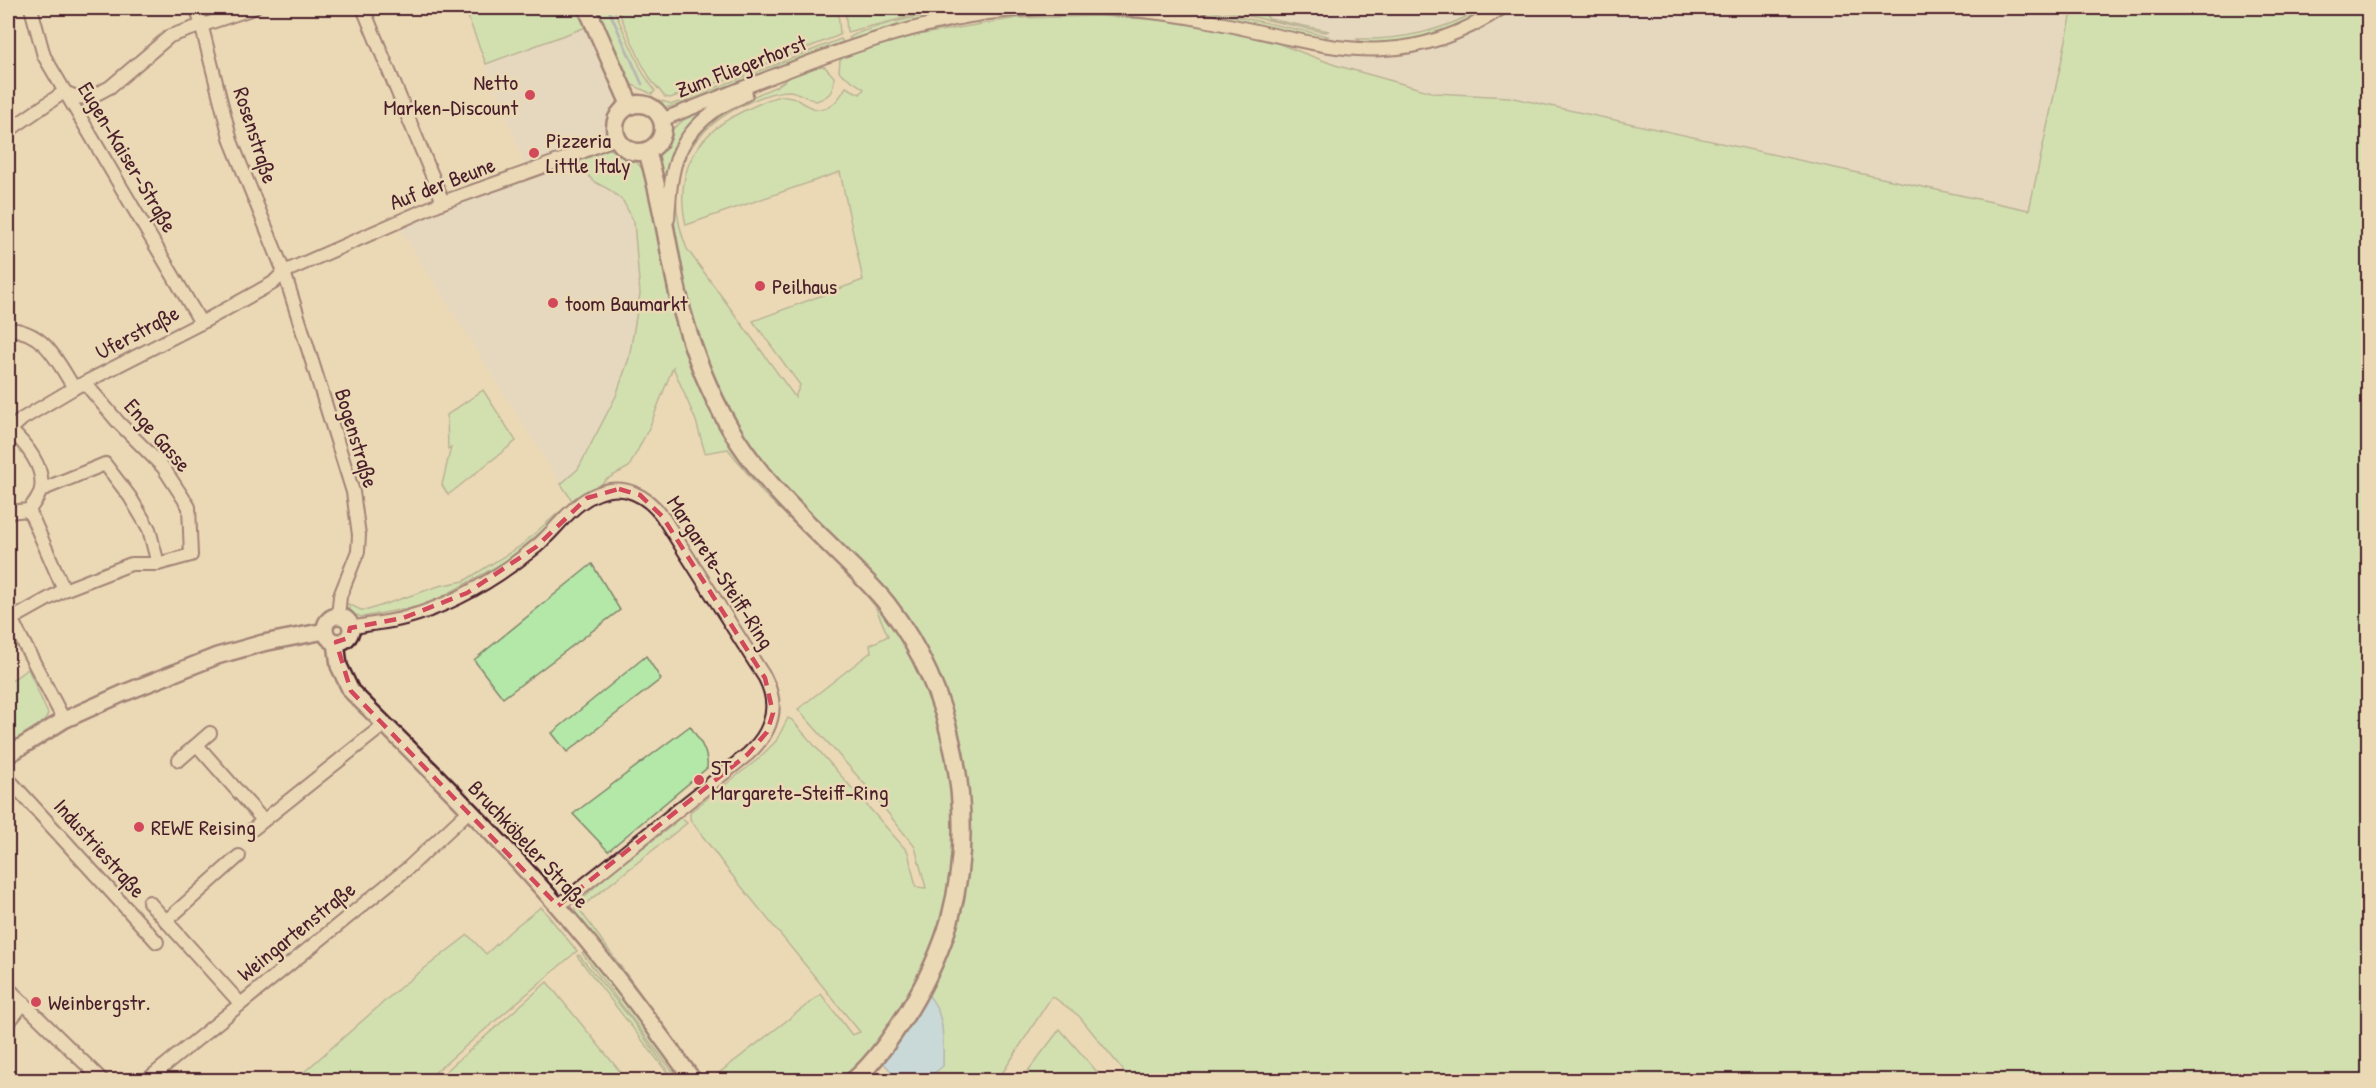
<svg xmlns="http://www.w3.org/2000/svg" width="2376" height="1088" font-family="'Patrick Hand',sans-serif">
<style>
.built{fill:#e0d7ca}
.green{fill:#b4e8a9;stroke:#7f846a;stroke-width:1.5}
.water{fill:#9edaff;stroke:#7c8faa;stroke-width:1.5}
.lines{fill:none;stroke-linecap:round;stroke-linejoin:round}
.stream{stroke:#7c8faa;stroke-width:3}
.minor-casing{stroke:#4a1f2b;stroke-width:16}
.tertiary-casing{stroke:#4a1f2b;stroke-width:20}
.secondary-casing{stroke:#4a1f2b;stroke-width:21}
.minor{stroke:#ebd9b6;stroke-width:12}
.tertiary{stroke:#ebd9b6;stroke-width:15}
.secondary{stroke:#ebd9b6;stroke-width:16}
.marked{fill:none;stroke:#d1495b;stroke-width:4.5;stroke-dasharray:12 8;stroke-linejoin:round}
.poi-dot{fill:#d1495b;stroke:#ebd9b6;stroke-width:2}
.labels{text-anchor:middle;stroke-width:5;stroke-linejoin:round;paint-order:stroke}
.street-label{font-size:22px;fill:#4a1f2b;stroke:#ebd9b6}
.poi-label{font-size:22px;fill:#4a1f2b;stroke:#ebd9b6;text-anchor:start}
</style>
<rect width="100%" height="100%" fill="#ebd9b6"/>
<filter id="ink" filterUnits="userSpaceOnUse"><feTurbulence type="fractalNoise" baseFrequency=".0167" numOctaves="2"/><feDisplacementMap in="SourceGraphic" scale="12" xChannelSelector="R" yChannelSelector="G"/><feConvolveMatrix kernelMatrix="1 2 1 2 8 2 1 2 1" color-interpolation-filters="sRGB"/></filter>
<g filter="url(#ink)">
<g class="built">
<polygon points="1260,8 2073,8 2030,210 1509,97 1435,93 1335,65 1269,19"/>
<polygon points="584,28 614,94 614,109 607,125 614,147 585,156 593,181 610,190 623,201 634,222 640,294 629,358 616,396 578,469 561,484 400,228 528,172 486,64"/>
</g>
<g class="green">
<polygon points="492,8 577,8 586,27 486,64 468,17"/>
<polygon points="592,8 613,8 643,73 655,91 652,94 633,85 629,88"/>
<polygon points="617,8 838,8 840,35 722,81 670,98 665,97 651,80 641,62"/>
<polygon points="845,8 945,8 847,32"/>
<path d="M 969,8 L 992,8 L 906,25 L 852,40 L 849,38 C 866,25 945,11 969,8 Z"/>
<polygon points="1161,8 1196,8 1328,36 1321,39 1215,15"/>
<polygon points="1212,8 1260,8 1269,19 1329,31 1325,32 1314,30"/>
<path d="M 1483,8 L 1492,8 C 1461,29 1423,41 1385,43 C 1374,44 1366,46 1357,39 C 1404,40 1443,31 1483,8 Z"/>
<path d="M 2073,8 L 2368,8 L 2368,1080 L 1131,1080 L 1079,1016 L 1052,996 L 998,1080 L 926,1080 L 943,1065 C 943,1036 946,1015 925,992 L 966,850 L 934,673 L 775,482 L 735,425 L 703,361 L 675,254 L 677,242 L 672,207 L 680,154 L 716,113 L 777,86 L 793,75 L 818,65 L 825,67 L 834,77 C 834,92 829,97 816,101 C 808,99 798,92 790,91 C 772,91 753,100 737,108 C 679,139 663,188 687,249 L 795,397 L 800,385 L 753,321 L 863,280 L 840,172 L 686,225 C 673,168 699,130 750,108 C 759,104 770,98 780,96 C 797,93 808,112 823,109 C 835,106 840,97 846,87 L 860,94 L 864,89 L 839,72 L 840,60 L 845,56 L 911,36 L 1017,18 L 1102,16 L 1179,21 L 1246,34 L 1277,43 L 1335,65 L 1435,93 L 1509,97 L 2029,210 Z"/>
<polygon points="841,39 843,42 675,106 658,108 633,93 672,104 676,103"/>
<polygon points="714,105 709,111 664,189 659,152 669,132 685,119"/>
<path d="M 608,149 C 628,153 638,159 647,178 L 721,424 L 880,603 L 911,652 L 941,720 L 956,798 L 951,884 L 933,950 L 893,1025 L 845,1080 L 710,1080 L 821,994 L 852,1035 L 860,1032 L 727,869 L 690,819 L 690,812 L 757,760 L 776,741 L 788,718 L 792,720 L 908,852 L 916,887 L 926,888 L 915,847 L 868,788 L 798,709 L 871,652 L 870,645 L 888,636 L 875,606 L 857,584 L 763,493 L 728,449 L 705,453 L 696,421 L 673,367 L 650,426 L 629,467 L 605,480 L 579,511 L 561,484 L 578,469 L 616,396 L 629,358 L 640,294 L 634,222 L 623,201 L 610,190 L 593,181 L 583,169 L 580,161 L 585,156 Z"/>
<polygon points="483,390 516,441 448,495 442,485 451,447 448,449 447,415"/>
<polygon points="559,512 560,516 506,561 442,597 420,606 362,617 352,614 348,604 361,610 368,610 439,586 464,581 519,547"/>
<polygon points="592,564 620,610 503,698 474,660"/>
<polygon points="646,656 661,679 567,752 552,733"/>
<polygon points="28,669 48,714 44,722 8,746 8,683"/>
<path d="M 690,726 C 698,738 709,752 707,768 L 608,851 L 573,814 Z"/>
<path d="M 676,818 L 681,818 L 687,823 L 579,909 L 703,1080 L 699,1080 L 576,920 L 575,908 C 602,875 639,851 673,825 Z"/>
<polygon points="541,907 577,951 426,1080 295,1080 403,985 468,935 486,954 515,927"/>
<polygon points="585,951 589,952 685,1080 679,1080 582,953"/>
<polygon points="579,955 631,1019 675,1080 673,1080 577,956"/>
<polygon points="547,982 627,1080 436,1080"/>
<polygon points="1060,1029 1104,1080 1021,1080"/>
</g>
<path class="water" d="M 925,992 C 946,1011 943,1040 943,1066 L 926,1080 L 898,1080 L 883,1062 L 900,1039 Z"/>
<g class="lines">
<polyline class="stream" points="608,8 642,84"/>
<g class="minor-casing">
<g id="minor">
<polyline points="31,8 44,56 201,323"/>
<polyline points="197,8 231,141 284,272 353,492 359,535 358,551 340,596 338,617"/>
<polyline points="363,8 443,202"/>
<polyline points="64,92 77,97 89,98 110,87 170,36 254,8"/>
<path d="M 661,120 C 779,75 897,19 1024,9 C 1085,4 1155,10 1214,22 C 1325,44 1397,77 1502,8"/>
<polyline points="8,131 64,92"/>
<path d="M 668,219 C 671,172 673,142 713,112 C 723,104 736,100 746,94"/>
<path d="M 8,329 C 44,331 56,359 74,388"/>
<polyline points="10,430 22,419 74,388 201,323 273,283 284,272 443,202 567,158 616,138"/>
<path d="M 10,430 C 25,443 45,467 41,489 C 40,496 33,504 29,510"/>
<polyline points="41,490 105,464 130,497 149,529 158,564"/>
<polyline points="29,510 64,590"/>
<polyline points="8,512 29,510"/>
<polyline points="8,613 64,720"/>
<polyline points="12,619 64,590 131,564 158,564 191,555 189,507 163,467 118,422 85,383"/>
<path d="M 350,628 C 368,624 387,623 405,618 C 453,605 498,578 537,546 C 557,529 573,502 599,493 C 624,483 647,496 662,516 L 765,678 C 780,707 772,732 748,754 L 558,906"/>
<polyline points="197,745 263,820"/>
<polyline points="179,760 210,733"/>
<polyline points="12,783 157,942"/>
<polyline points="253,829 385,724"/>
<polyline points="149,902 240,1003"/>
<polyline points="166,921 239,856"/>
<polyline points="8,988 102,1080"/>
<polyline points="8,1023 24,1003"/>
<polyline points="147,1080 407,869 469,811"/>
</g>
</g>
<g class="tertiary-casing">
<g id="tertiary">
<circle cx="338" cy="629" r="13"/>
<path d="M 336,642 L 339,666 L 351,691 C 421,760 491,830 556,904 C 605,960 649,1020 693,1080"/>
<polyline points="8,755 64,720 124,693 217,656 263,643 325,631"/>
</g>
</g>
<g class="secondary-casing">
<g id="secondary">
<polyline points="587,8 630,105"/>
<circle cx="639" cy="128" r="24"/>
<path d="M 647,151 C 663,203 669,258 682,311 C 693,351 709,392 730,428 C 757,475 797,513 836,551 C 853,568 872,585 887,604 C 954,691 978,813 950,919 C 941,951 926,982 909,1010 C 893,1035 876,1061 854,1080"/>
</g>
</g>
<use href="#minor" class="minor"/>
<use href="#tertiary" class="tertiary"/>
<use href="#secondary" class="secondary"/>
</g>
</g>
<path d="M0 0H2376V1088H0ZM 619,489 L 640,495 L 662,516 L 765,678 L 773,713 L 767,732 L 748,754 L 558,906 L 351,691 L 336,642 L 348,638 L 350,628 L 403,618 L 467,593 L 536,547 L 587,498 Z" fill="#ebd9b6" fill-opacity=".55" fill-rule="evenodd"/>
<path class="marked" d="M 619,489 L 640,495 L 662,516 L 765,678 L 773,713 L 767,732 L 748,754 L 558,906 L 351,691 L 336,642 L 348,638 L 350,628 L 403,618 L 467,593 L 536,547 L 587,498 Z"/>
<g class="poi-dot">
<circle cx="530" cy="95" r="6"/>
<circle cx="534" cy="153" r="6"/>
<circle cx="760" cy="286" r="6"/>
<circle cx="553" cy="303" r="6"/>
<circle cx="699" cy="780" r="6"/>
<circle cx="139" cy="827" r="6"/>
<circle cx="36" cy="1002" r="6"/>
</g>
<g class="labels">
<g class="street-label">
<text transform="translate(741 66) rotate(-21)" y="8">Zum Fliegerhorst</text>
<text transform="translate(256 135) rotate(72)" y="8">Rosenstraße</text>
<text transform="translate(128 157) rotate(59)" y="8">Eugen-Kaiser-Straße</text>
<text transform="translate(442 183) rotate(-21)" y="8">Auf der Beune</text>
<text transform="translate(137 332) rotate(-28)" y="8">Uferstraße</text>
<text transform="translate(158 435) rotate(49)" y="8">Enge Gasse</text>
<text transform="translate(357 438) rotate(73)" y="8">Bogenstraße</text>
<text transform="translate(721 572) rotate(57)" y="8">Margarete-Steiff-Ring</text>
<text transform="translate(529 844) rotate(47)" y="8">Bruchköbeler Straße</text>
<text transform="translate(100 848) rotate(48)" y="8">Industriestraße</text>
<text transform="translate(296 931) rotate(-39)" y="8">Weingartenstraße</text>
</g>
<g class="poi-label">
<text x="518" y="90" text-anchor="end">Netto<tspan x="518" dy="25">Marken-Discount</tspan></text>
<text x="546" y="148">Pizzeria<tspan x="546" dy="25">Little Italy</tspan></text>
<text x="772" y="294">Peilhaus</text>
<text x="565" y="311">toom Baumarkt</text>
<text x="711" y="775">ST<tspan x="711" dy="25">Margarete-Steiff-Ring</tspan></text>
<text x="151" y="835">REWE Reising</text>
<text x="48" y="1010">Weinbergstr.</text>
</g>
</g>
<rect width="2376" height="1088" fill="none" stroke="#ebd9b6" stroke-width="30"/>
<rect x="15" y="15" width="2346" height="1058" fill="none" stroke="#4a1f2b" stroke-width="2" filter="url(#ink)"/>
</svg>
